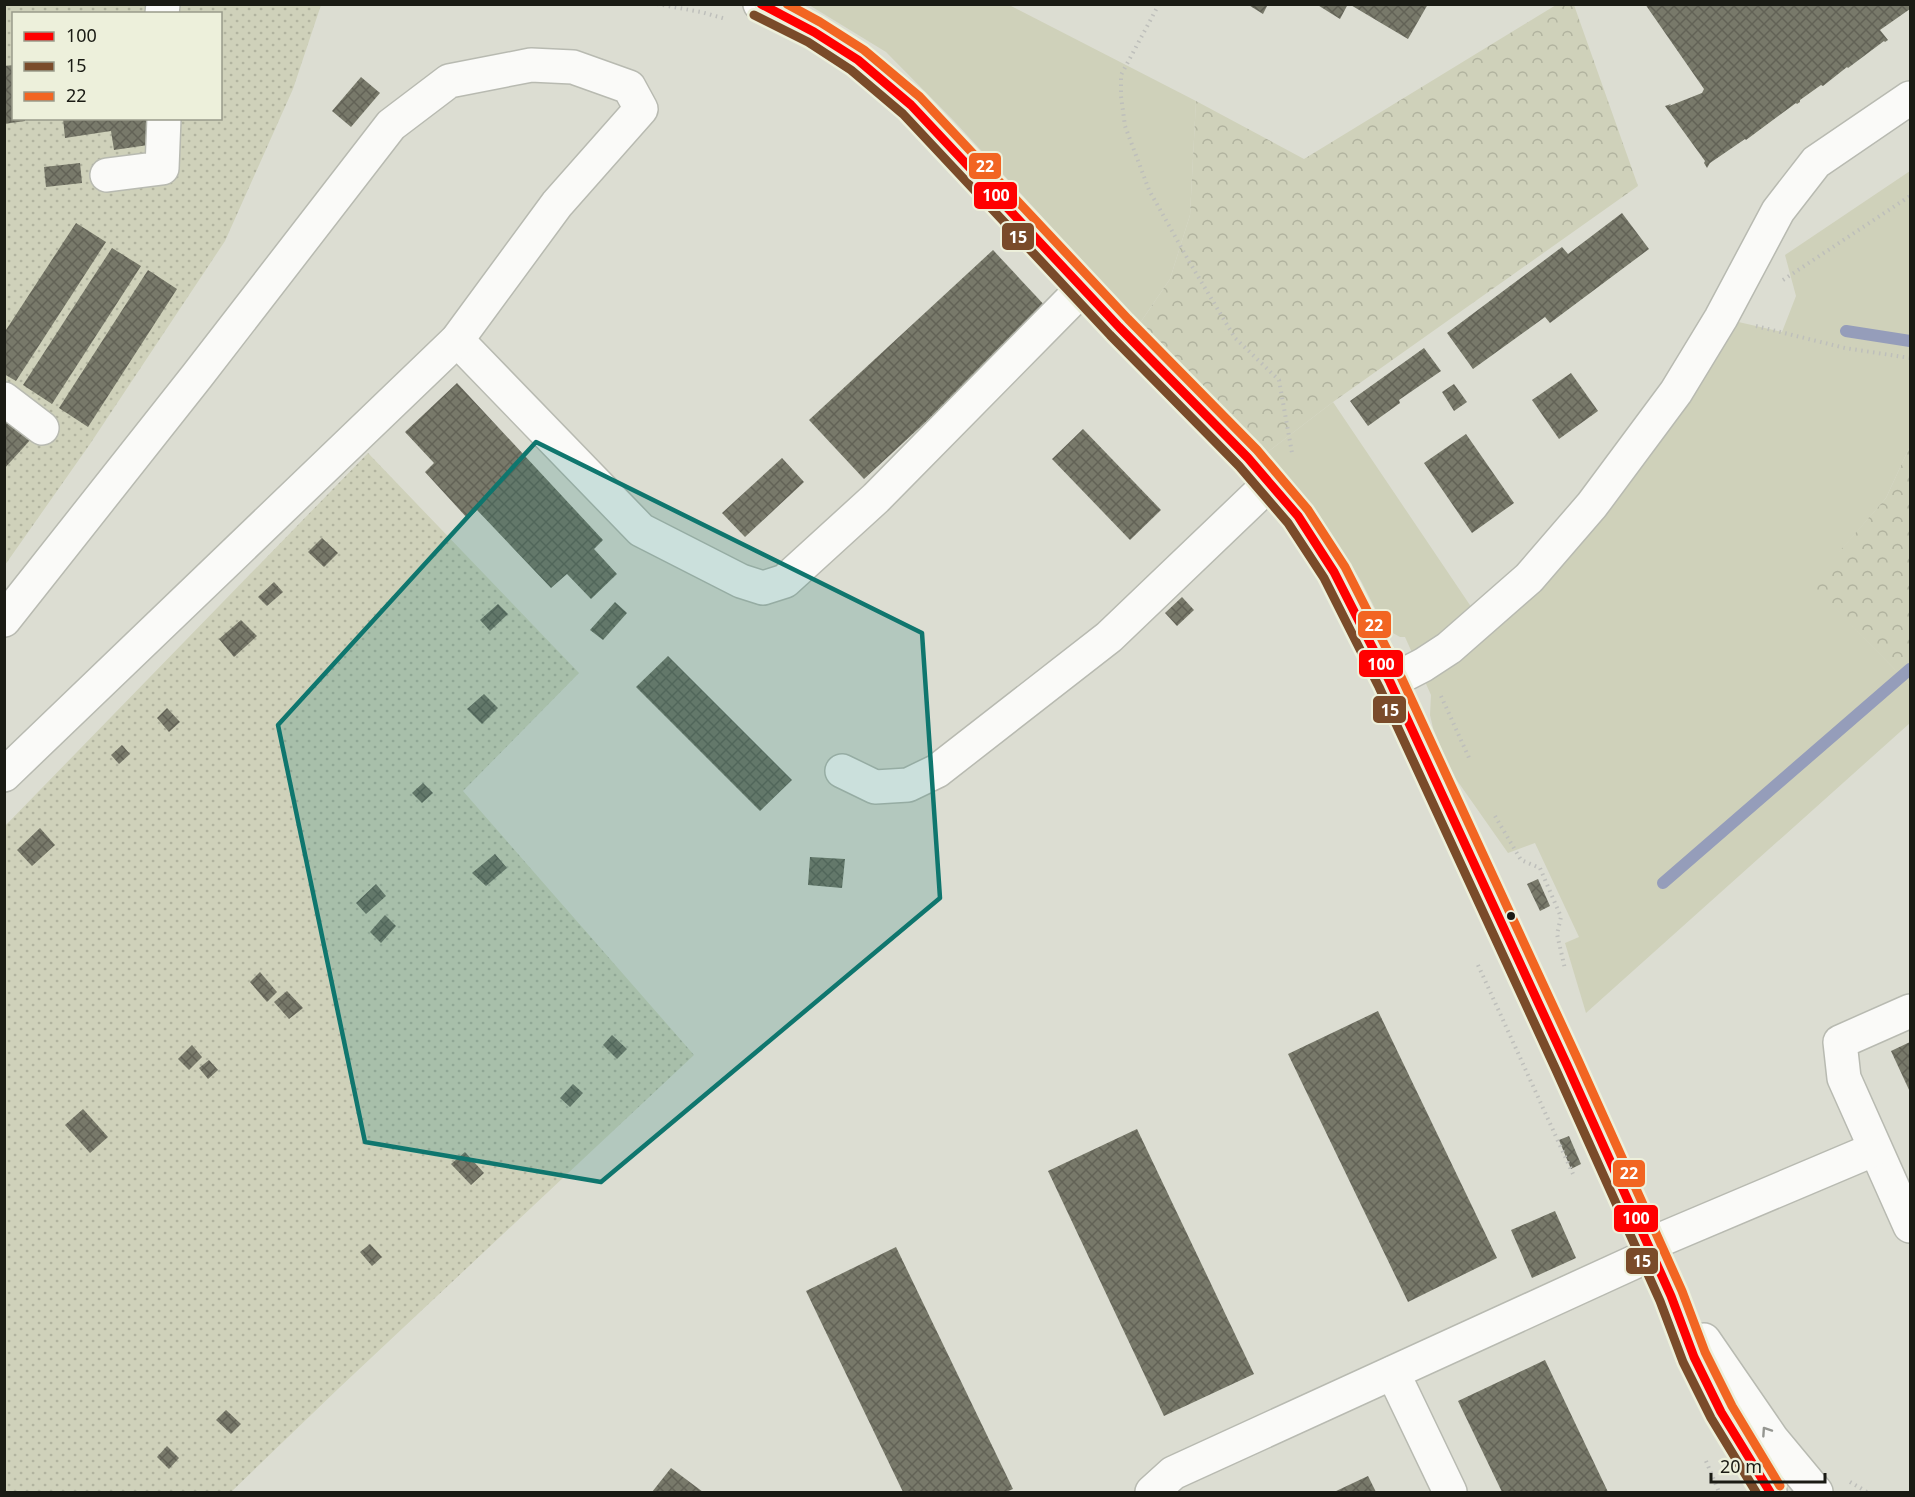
<svg xmlns="http://www.w3.org/2000/svg" width="1915" height="1497" font-family="'Noto Sans',sans-serif">
<style>
.grass{fill:#cfd1ba}
.forest{fill:url(#forest-crowns)}
.park{fill:url(#park-dots);fill-rule:evenodd}
.lines{fill:none;stroke-linecap:round;stroke-linejoin:round}
.stream{stroke:#959dba;stroke-width:12}
.building{fill:url(#building-cross-hatch)}
.minor-casing{stroke:#b8bab1;stroke-width:36}
.path{stroke:#bebfbb;stroke-width:4;stroke-dasharray:1.5 4.5;stroke-linecap:butt}
.minor{stroke:#fafaf8;stroke-width:33}
.bus-1-casing{stroke:#edf0db;stroke-width:14}
.bus-2-casing{stroke:#edf0db;stroke-width:14}
.bus-3-casing{stroke:#edf0db;stroke-width:14}
.bus-1{stroke:#f00;stroke-width:9}
.bus-2{stroke:#7a4b2a;stroke-width:9}
.bus-3{stroke:#f26522;stroke-width:9}
.oneway{stroke:#959691}
.marked{fill:#0f766e;fill-opacity:0.2;stroke:#0f766e;stroke-width:4.5;stroke-linejoin:round}
.bus-dot{fill:#1a1b14;stroke:#edf0db;stroke-width:2}
.line-badge{stroke:#edf0db;stroke-width:2}
.badge-label{font-size:16px;text-anchor:middle;font-weight:bold;fill:#fff}
</style>
<defs>
<pattern id="forest-crowns" width="20" height="18" patternUnits="userSpaceOnUse" patternTransform="scale(1.5)"><rect width="20" height="18" fill="#cfd1ba"/><path d="M2 6a3 3 0 1 1 6 0M12 15a3 3 0 1 1 6 0" fill="none" stroke="#b1b39f"/></pattern>
<pattern id="park-dots" width="8" height="8" patternUnits="userSpaceOnUse" patternTransform="scale(1.5)"><rect width="8" height="8" fill="#cfd1ba"/><path d="M2 2h.1M6 6h.1" fill="none" stroke="#b1b39f" stroke-width="1.8" stroke-linecap="round"/></pattern>
<pattern id="building-cross-hatch" width="8" height="8" patternUnits="userSpaceOnUse" patternTransform="scale(1.5)"><rect width="8" height="8" fill="#78796a"/><path d="M0 0l8 8M0 8l8-8" fill="none" stroke="#626256"/></pattern>
</defs>
<rect width="100%" height="100%" fill="#dcddd2"/>
<g class="grass">
<polygon points="809,5 1009,5 1196,101 1190,215 1170,279 1140,323 954,121 886,52"/>
<polygon points="1910,171 1910,446 1886,498 1812,584 1910,685 1910,723 1586,1013 1565,943 1579,937 1535,843 1508,853 1456,779 1446,760 1433,728 1430,715 1431,695 1405,637 1400,637 1391,632 1384,626 1361,581 1319,515 1265,454 1333,402 1480,620 1721,318 1782,332 1796,296 1785,255"/>
</g>
<g class="forest">
<polygon points="1556,5 1574,5 1638,186 1333,402 1265,454 1140,323 1170,279 1190,215 1196,101 1304,159"/>
<polygon points="1910,446 1910,685 1811,584 1886,498"/>
</g>
<g class="park">
<path d="M 5,5 L 321,5 L 293,89 L 225,241 L 90,444 L 5,565 ZM 14,14 L 220,14 L 220,118 L 14,118 Z"/>
<polygon points="368,453 579,673 463,791 694,1055 339,1388 231,1492 5,1492 4,827"/>
</g>
<g class="lines">
<g class="stream">
<polyline points="1846,331 1910,341"/>
<polyline points="1663,883 1910,669"/>
</g>
</g>
<g class="building">
<polygon points="1247,4 1268,4 1263,14"/>
<polygon points="1316,4 1348,4 1340,19"/>
<polygon points="1349,4 1428,4 1408,39"/>
<polygon points="1645,4 1910,4 1910,9 1880,30 1888,40 1885,42 1884,41 1848,68 1847,67 1823,86 1821,85 1800,100 1800,102 1797,104 1796,103 1746,140 1745,139 1710,163 1707,168 1704,163 1705,161 1665,106 1671,104 1669,106 1702,93 1704,89"/>
<polygon points="14,65 14,118 25,118 25,121 4,124 4,66"/>
<polygon points="361,77 380,93 351,127 332,111"/>
<polygon points="63,118 151,118 155,144 114,150 111,131 65,138"/>
<polygon points="80,163 82,183 46,187 44,167"/>
<polygon points="1622,213 1649,249 1550,323 1545,317 1473,369 1447,333 1562,247 1568,254"/>
<polygon points="76,223 106,242 16,381 4,374 4,333"/>
<polygon points="112,248 141,266 52,404 23,385"/>
<polygon points="993,250 1048,309 864,479 809,420"/>
<polygon points="148,270 177,289 88,427 59,408"/>
<polygon points="1424,348 1441,371 1399,400 1400,403 1368,426 1350,401"/>
<polygon points="1571,373 1598,411 1559,439 1532,400"/>
<polygon points="457,383 603,540 594,549 617,574 591,599 567,574 551,588 477,510 468,519 425,472 434,463 405,432"/>
<polygon points="1454,384 1467,402 1454,411 1442,392"/>
<polygon points="4,417 32,438 4,469"/>
<polygon points="1083,429 1161,510 1130,540 1052,459"/>
<polygon points="1466,434 1514,503 1472,533 1424,463"/>
<polygon points="782,458 804,482 745,537 722,513"/>
<polygon points="322,538 338,553 324,567 308,552"/>
<polygon points="274,582 283,592 267,606 258,597"/>
<polygon points="1182,597 1194,610 1177,626 1165,613"/>
<polygon points="615,602 627,613 603,640 590,630"/>
<polygon points="498,604 508,614 490,631 480,620"/>
<polygon points="241,620 257,636 234,657 219,639"/>
<polygon points="668,656 792,780 760,811 636,687"/>
<polygon points="484,694 498,708 482,724 467,709"/>
<polygon points="167,708 180,722 169,732 157,718"/>
<polygon points="122,745 130,754 119,764 111,755"/>
<polygon points="423,783 433,793 422,803 412,793"/>
<polygon points="40,828 55,845 32,866 17,850"/>
<polygon points="495,854 507,868 486,886 472,873"/>
<polygon points="810,857 845,859 842,888 808,885"/>
<polygon points="1538,879 1550,906 1540,911 1527,884"/>
<polygon points="376,884 386,896 366,914 356,903"/>
<polygon points="385,915 396,926 381,943 370,932"/>
<polygon points="260,972 277,992 267,1002 250,982"/>
<polygon points="287,991 303,1008 289,1019 274,1002"/>
<polygon points="1378,1011 1497,1258 1408,1302 1288,1054"/>
<polygon points="612,1035 627,1049 617,1059 603,1045"/>
<polygon points="1910,1042 1910,1092 1891,1051"/>
<polygon points="192,1045 202,1057 189,1070 178,1059"/>
<polygon points="209,1060 218,1070 208,1079 199,1068"/>
<polygon points="573,1084 583,1093 570,1107 560,1098"/>
<polygon points="83,1109 108,1137 90,1153 65,1125"/>
<polygon points="1137,1129 1254,1374 1164,1416 1048,1171"/>
<polygon points="1569,1136 1581,1164 1571,1169 1559,1140"/>
<polygon points="465,1152 484,1173 471,1185 451,1164"/>
<polygon points="1555,1211 1576,1258 1532,1278 1511,1230"/>
<polygon points="370,1244 382,1257 372,1266 360,1252"/>
<polygon points="896,1247 1013,1489 1006,1492 903,1492 806,1291"/>
<polygon points="1545,1360 1608,1492 1502,1492 1458,1401"/>
<polygon points="226,1410 241,1424 231,1434 216,1420"/>
<polygon points="167,1446 179,1458 169,1469 157,1457"/>
<polygon points="671,1468 703,1492 652,1492"/>
<polygon points="1368,1476 1376,1492 1334,1492"/>
</g>
<g class="lines">
<g class="minor-casing">
<g id="minor">
<polyline points="760,4 814,32 858,60 911,105 1119,327 1248,458 1298,516 1334,572 1390,682 1567,1065 1671,1296 1694,1357 1721,1412 1770,1492"/>
<polyline points="162,14 163,4"/>
<polyline points="107,175 162,168 164,118"/>
<polyline points="457,340 641,530 741,581 763,588 785,581 876,498 1083,288"/>
<polyline points="4,399 42,428"/>
<polyline points="4,620 197,376 391,125 449,81 531,65 573,67 629,87 641,109 557,204 457,340 4,775"/>
<polyline points="1390,682 1423,665 1449,648 1529,578 1592,505 1676,392 1721,318 1778,211 1816,162 1910,98"/>
<polyline points="842,771 875,787 908,785 937,771 1109,637 1270,483"/>
<polyline points="1910,1011 1840,1042 1844,1078 1910,1226"/>
<polyline points="1648,1245 1875,1149"/>
<polyline points="1704,1340 1772,1439 1816,1492"/>
<polyline points="1393,1373 1450,1492"/>
<polyline points="1152,1492 1173,1473 1652,1254"/>
</g>
</g>
<g class="path">
<polyline points="657,4 701,12 726,19"/>
<polyline points="1159,4 1121,75 1121,96 1125,126 1149,190 1190,263 1235,338 1279,380 1292,453"/>
<polyline points="1783,280 1910,196"/>
<polyline points="1756,326 1845,348 1910,358"/>
<polyline points="1441,696 1470,760"/>
<polyline points="1495,816 1521,860 1540,868 1561,917 1557,934 1565,969"/>
<polyline points="1478,965 1573,1174"/>
<polyline points="1706,1461 1719,1492"/>
<polyline points="1850,1482 1867,1492"/>
</g>
<use href="#minor" class="minor"/>
<g class="bus-1-casing">
<polyline id="bus-1" points="761,4 814,32 858,60 911,105 1119,327 1248,458 1298,516 1334,572 1390,682 1567,1065 1671,1296 1694,1357 1721,1412 1770,1492"/>
</g>
<g class="bus-2-casing">
<polyline id="bus-2" points="754,15 808,42 851,70 903,114 1110,335 1239,466 1288,523 1324,578 1379,687 1556,1070 1660,1301 1683,1362 1711,1418 1756,1492"/>
</g>
<g class="bus-3-casing">
<polyline id="bus-3" points="787,4 820,22 864,50 920,97 1128,319 1257,450 1308,510 1345,567 1401,677 1578,1060 1682,1291 1705,1352 1732,1406 1780,1486"/>
</g>
<use href="#bus-1" class="bus-1"/>
<use href="#bus-2" class="bus-2"/>
<use href="#bus-3" class="bus-3"/>
</g>
<defs><path id="oneway-chevron" d="M-2-3.5L2.5 0L-2 3.5" fill="none" stroke-width="1.6" stroke-linecap="round" stroke-linejoin="round" transform="scale(1.5)"/></defs>
<use class="oneway" href="#oneway-chevron" transform="translate(1766 1431) rotate(-124)"/>
<path class="marked" d="M 536,442 L 922,633 L 940,898 L 601,1182 L 365,1142 L 278,725 Z"/>
<circle class="bus-dot" cx="1511" cy="916" r="5"/>
<g class="line-badge">
<rect x="968" y="152" width="34" height="28" rx="6" fill="#f26522"/>
<rect x="973" y="181" width="45" height="29" rx="6" fill="#f00"/>
<rect x="1001" y="222" width="34" height="29" rx="6" fill="#7a4b2a"/>
<rect x="1357" y="610" width="35" height="29" rx="6" fill="#f26522"/>
<rect x="1358" y="649" width="46" height="29" rx="6" fill="#f00"/>
<rect x="1372" y="695" width="35" height="29" rx="6" fill="#7a4b2a"/>
<rect x="1612" y="1159" width="34" height="29" rx="6" fill="#f26522"/>
<rect x="1613" y="1204" width="46" height="29" rx="6" fill="#f00"/>
<rect x="1625" y="1247" width="34" height="28" rx="6" fill="#7a4b2a"/>
</g>
<g class="badge-label">
<text x="985" y="172">22</text>
<text x="996" y="201">100</text>
<text x="1018" y="243">15</text>
<text x="1374" y="631">22</text>
<text x="1381" y="670">100</text>
<text x="1390" y="716">15</text>
<text x="1629" y="1179">22</text>
<text x="1636" y="1224">100</text>
<text x="1642" y="1267">15</text>
</g>
<rect width="1915" height="1497" fill="none" stroke="#1a1b14" stroke-width="12"/>
<rect x="12" y="12" width="210" height="108" fill="#edf0db" stroke="#999b8b" stroke-width="1.5"/>
<rect x="24" y="32" width="30" height="9" fill="#ff0000" stroke="#999b8b" stroke-width="1.5"/>
<text x="66" y="42" font-size="18" fill="#1a1b14">100</text>
<rect x="24" y="62" width="30" height="9" fill="#7a4b2a" stroke="#999b8b" stroke-width="1.5"/>
<text x="66" y="72" font-size="18" fill="#1a1b14">15</text>
<rect x="24" y="92" width="30" height="9" fill="#f26522" stroke="#999b8b" stroke-width="1.5"/>
<text x="66" y="102" font-size="18" fill="#1a1b14">22</text>
<path d="M1711 1473v9h114v-9" fill="none" stroke="#1a1b14" stroke-width="3"/>
<text x="1720" y="1473" font-size="18" fill="#1a1b14" stroke="#edf0db" stroke-width="4.5" paint-order="stroke">20 m</text>
</svg>
